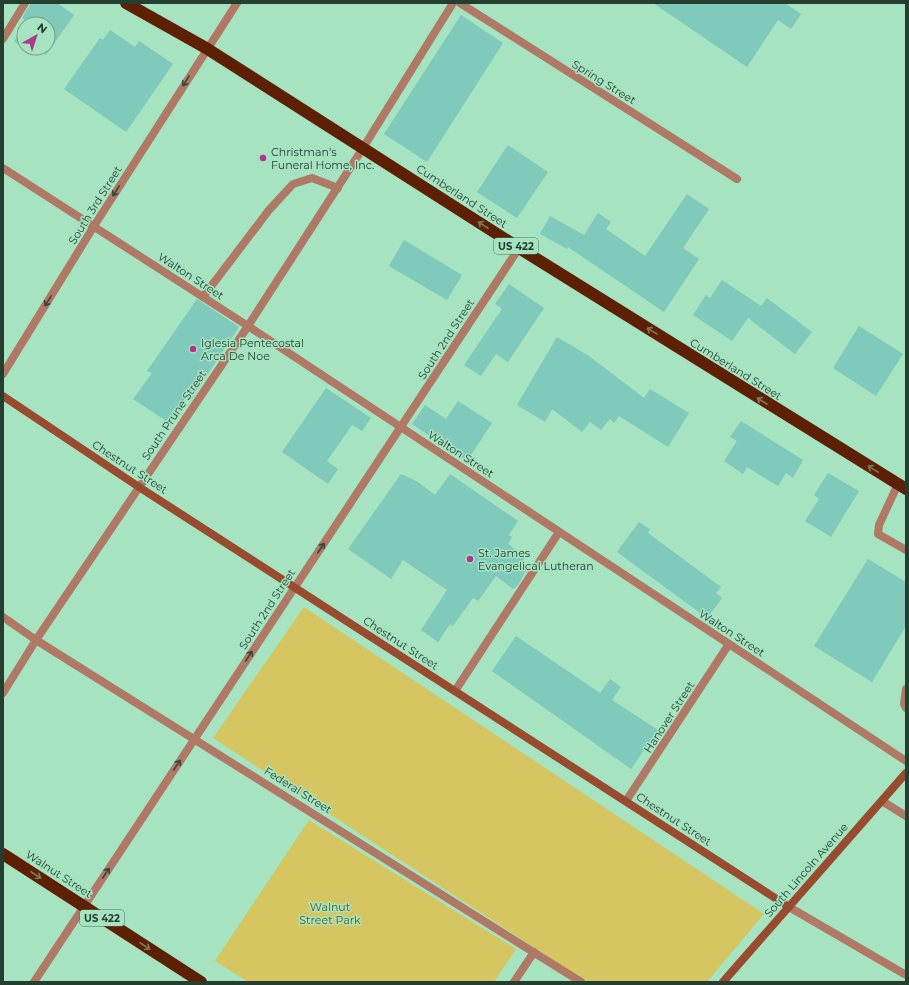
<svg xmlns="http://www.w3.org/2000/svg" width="909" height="985" font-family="Montserrat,sans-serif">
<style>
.green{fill:#d6c661}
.building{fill:#7fcabb}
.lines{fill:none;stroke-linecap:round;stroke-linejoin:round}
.lane{stroke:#af7966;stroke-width:8}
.street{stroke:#af7966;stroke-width:8}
.secondary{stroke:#984b2f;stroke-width:8}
.highway{stroke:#5e2005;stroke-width:12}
.oneway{stroke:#394738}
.oneway2{stroke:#7e785a}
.poi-dot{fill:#ae378e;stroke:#a5e3c1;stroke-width:1.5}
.labels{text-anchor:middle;stroke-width:3;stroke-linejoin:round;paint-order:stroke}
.shield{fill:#a5e3c1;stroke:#4b705c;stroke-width:1}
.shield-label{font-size:10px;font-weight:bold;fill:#243e30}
.street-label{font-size:11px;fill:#243e30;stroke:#a5e3c1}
.poi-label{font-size:11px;fill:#243e30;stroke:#a5e3c1;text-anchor:start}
.park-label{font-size:11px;fill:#5f561c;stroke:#a5e3c1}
</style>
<rect width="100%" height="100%" fill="#a5e3c1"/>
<g class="green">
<polygon points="304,607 764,914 707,982 587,982 213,738"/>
<polygon points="309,820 516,949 494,982 248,982 215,961"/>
</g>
<g class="building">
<polygon points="31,3 57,3 74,15 46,55 38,49 33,55 14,41 24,27 24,48 48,48 48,24 26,24 28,22 22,18"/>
<polygon points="653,3 785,3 801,14 791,29 778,20 747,67"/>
<polygon points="461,15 503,43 427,162 384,134"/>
<polygon points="110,30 135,47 139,41 173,64 126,132 64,89 100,38 103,40"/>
<polygon points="508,145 548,172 517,218 477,192"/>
<polygon points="687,194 709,209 683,248 699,259 664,312 568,247 567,249 540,234 550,216 584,235 598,213 611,222 606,229 645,256"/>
<polygon points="404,240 462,275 447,300 389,266"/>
<polygon points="722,280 761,306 767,298 812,332 795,354 748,318 732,341 693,315 706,295 710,298"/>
<polygon points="509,284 544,308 508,362 496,354 481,376 464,365 502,309 495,304"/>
<polygon points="197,299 239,327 190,401 185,398 168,422 133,399 152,373 147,371"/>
<polygon points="859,326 903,354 876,396 833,368"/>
<polygon points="557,337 589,356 644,398 650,389 689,413 668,447 619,416 614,423 610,419 601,430 590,422 582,432 552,409 545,422 517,405"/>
<polygon points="326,388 371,418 362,431 352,425 327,461 338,469 328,484 282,452"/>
<polygon points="458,401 492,423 467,461 412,424 425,405 446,419"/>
<polygon points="741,421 803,460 793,478 786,473 778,486 747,467 743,474 724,461 737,441 730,437"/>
<polygon points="828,473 859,491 831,537 805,521 819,499 814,495"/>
<polygon points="401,474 418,482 435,495 450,474 518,521 509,535 512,537 508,544 525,557 523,561 528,567 518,585 513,589 496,576 478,601 473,598 453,626 450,624 438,642 421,630 447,590 403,560 391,579 348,549"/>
<polygon points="639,522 650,529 648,533 721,587 716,593 722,598 707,618 617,552"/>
<polygon points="868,559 906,582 906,626 872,682 814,646"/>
<polygon points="516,636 600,693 610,679 621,687 612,700 658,730 631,769 492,671"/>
</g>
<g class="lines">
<g class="lane">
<polyline points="460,3 737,179"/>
<polyline points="3,39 25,3"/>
<polyline points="3,168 248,326 906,761"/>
<polyline points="203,297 269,210 293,184 312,178 338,188"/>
<polyline points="898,484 879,525 878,534 906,550"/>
<polyline points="3,617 36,640 581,982"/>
<polyline points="906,689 904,704 906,708"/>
<polyline points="455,691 559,532"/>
<polyline points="3,693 36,640 248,326 363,148 453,3"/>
<polyline points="626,801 729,644"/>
<polyline points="882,801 906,816"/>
<polyline points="514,982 534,952"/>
</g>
<g class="street">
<polyline points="3,374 94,226 237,3"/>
<polyline points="789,907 906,975"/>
<polyline points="34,982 519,248"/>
</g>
<g class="secondary">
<polyline points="3,396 139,487 789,907"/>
<polyline points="723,982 906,773"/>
</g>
<g class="highway">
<polyline points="126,3 206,48 519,248 906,489"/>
<polyline points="3,854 201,982"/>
</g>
</g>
<defs><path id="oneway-shaft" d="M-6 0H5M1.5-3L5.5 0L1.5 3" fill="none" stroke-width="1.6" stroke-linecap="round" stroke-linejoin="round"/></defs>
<g class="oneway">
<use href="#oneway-shaft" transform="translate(186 81) rotate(122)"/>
<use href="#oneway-shaft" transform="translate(116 191) rotate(122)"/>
<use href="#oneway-shaft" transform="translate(48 301) rotate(122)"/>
<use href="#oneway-shaft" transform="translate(321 548) rotate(-57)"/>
<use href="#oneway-shaft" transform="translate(249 656) rotate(-57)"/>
<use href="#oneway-shaft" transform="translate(177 765) rotate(-57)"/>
<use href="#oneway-shaft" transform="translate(106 873) rotate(-57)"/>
</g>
<g class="oneway2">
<use href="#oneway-shaft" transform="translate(483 225) rotate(-147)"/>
<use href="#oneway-shaft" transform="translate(652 331) rotate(-148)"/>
<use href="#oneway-shaft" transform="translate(762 401) rotate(-148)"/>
<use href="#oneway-shaft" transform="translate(873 469) rotate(-149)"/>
<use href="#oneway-shaft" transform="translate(36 875) rotate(33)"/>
<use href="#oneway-shaft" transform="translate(145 946) rotate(33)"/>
</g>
<g class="poi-dot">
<circle cx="263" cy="158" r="4"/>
<circle cx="193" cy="349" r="4"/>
<circle cx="470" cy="559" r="4"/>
</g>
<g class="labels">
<g class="shield">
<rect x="494" y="238" width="44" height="16" rx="3"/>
<rect x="80" y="910" width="44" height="16" rx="3"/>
</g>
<g class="shield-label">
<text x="516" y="250">US 422</text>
<text x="102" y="922">US 422</text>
</g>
<g class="street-label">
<text transform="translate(604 82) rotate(32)" y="4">Spring Street</text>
<text transform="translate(462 196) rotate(33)" y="4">Cumberland Street</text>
<text transform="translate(95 205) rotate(-58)" y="4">South 3rd Street</text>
<text transform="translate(191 276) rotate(33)" y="4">Walton Street</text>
<text transform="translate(446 339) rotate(-57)" y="4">South 2nd Street</text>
<text transform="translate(736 369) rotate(32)" y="4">Cumberland Street</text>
<text transform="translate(174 415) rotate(-56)" y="4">South Prune Street</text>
<text transform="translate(461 454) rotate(33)" y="4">Walton Street</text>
<text transform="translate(130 467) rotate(33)" y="4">Chestnut Street</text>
<text transform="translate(267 609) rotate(-57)" y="4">South 2nd Street</text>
<text transform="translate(732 633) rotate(33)" y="4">Walton Street</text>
<text transform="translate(401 643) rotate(33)" y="4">Chestnut Street</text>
<text transform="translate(669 717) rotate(-57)" y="4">Hanover Street</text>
<text transform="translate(298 790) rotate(32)" y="4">Federal Street</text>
<text transform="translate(674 819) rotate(33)" y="4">Chestnut Street</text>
<text transform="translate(806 870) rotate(-49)" y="4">South Lincoln Avenue</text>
<text transform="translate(59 874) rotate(33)" y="4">Walnut Street</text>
</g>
<g class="poi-label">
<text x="271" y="156">Christman's<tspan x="271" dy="13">Funeral Home, Inc.</tspan></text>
<text x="201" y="347">Iglesia Pentecostal<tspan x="201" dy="13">Arca De Noe</tspan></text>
<text x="478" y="557">St. James<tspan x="478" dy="13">Evangelical Lutheran</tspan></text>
</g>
<g class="park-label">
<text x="330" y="911">Walnut<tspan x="330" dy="13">Street Park</tspan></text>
</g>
</g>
<rect width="909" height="985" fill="none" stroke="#243e30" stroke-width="8"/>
<g transform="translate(36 36) rotate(39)"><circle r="19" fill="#a5e3c1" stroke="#71a187"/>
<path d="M0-3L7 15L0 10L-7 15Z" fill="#ae378e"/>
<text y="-6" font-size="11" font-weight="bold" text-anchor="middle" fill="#243e30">N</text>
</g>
</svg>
